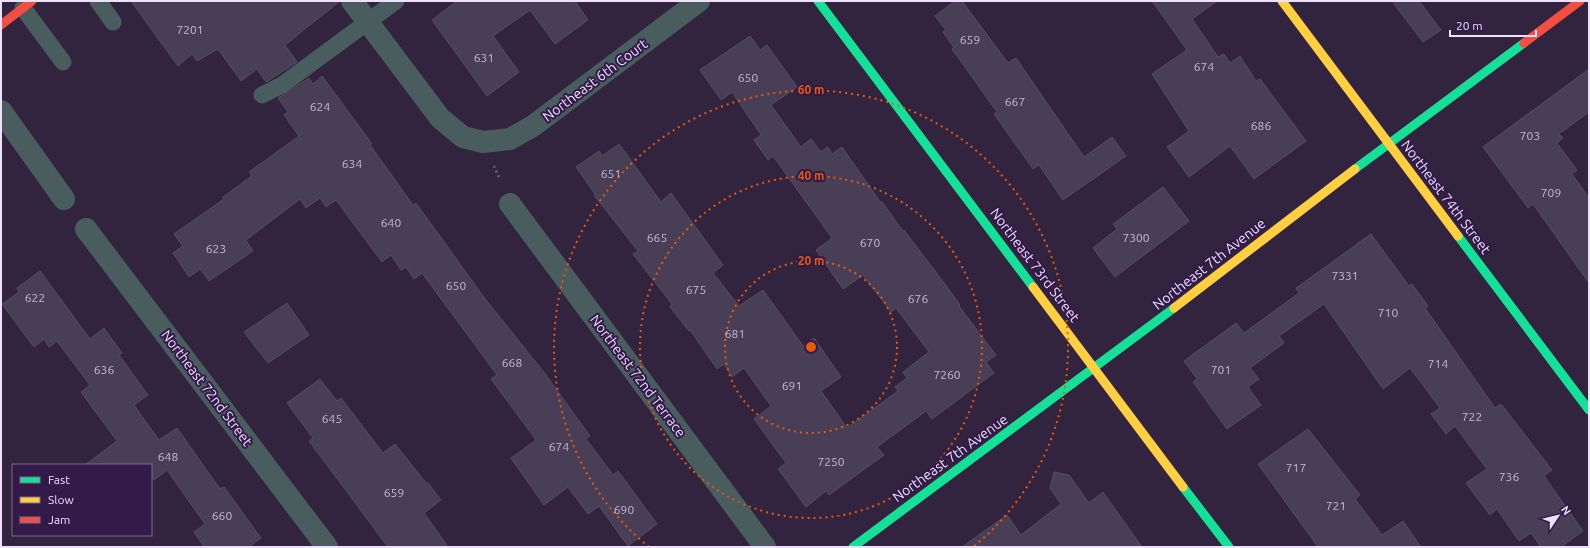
<svg xmlns="http://www.w3.org/2000/svg" width="1590" height="548" font-family="Ubuntu,sans-serif">
<style>
.building{fill:#483f57;stroke:#544d63}
.lines{fill:none;stroke-linecap:round;stroke-linejoin:round}
.path{stroke:#60686f;stroke-width:2.5;stroke-dasharray:2 3;stroke-linecap:butt}
.lane{stroke:#495c5e;stroke-width:17}
.street{stroke:#495c5e;stroke-width:22}
.fast{stroke:#16e098;stroke-width:9}
.slow{stroke:#ffcf43;stroke-width:9}
.jam{stroke:#f24e42;stroke-width:9}
.ring{fill:none;stroke:#e8590c;stroke-width:2;stroke-dasharray:2 4}
.labels{text-anchor:middle;stroke-width:4;stroke-linejoin:round;paint-order:stroke}
.number-label{font-size:12px;fill:#c5b8d4}
.street-label{font-size:14px;fill:#efe0fe;stroke:#331a48}
.centre{fill:#e8590c;stroke:#331a48;stroke-width:2}
.ring-label{font-size:12px;text-anchor:middle;font-weight:bold;fill:#e8590c;stroke:#331a48;stroke-width:4;stroke-linejoin:round;paint-order:stroke}
</style>
<rect width="100%" height="100%" fill="#32243e"/>
<g class="building">
<polygon points="131,1 340,1 285,45 297,62 266,82 257,69 241,81 218,49 197,61 192,54 178,66"/>
<polygon points="457,1 575,1 588,20 555,44 530,10 493,36 519,72 487,96 432,20"/>
<polygon points="955,1 962,1 1008,63 1016,58 1084,157 1112,137 1126,156 1063,200 1039,165 1033,169 994,114 997,112 952,49 954,48 943,32 946,30 935,16"/>
<polygon points="1152,1 1217,1 1192,19 1218,57 1224,54 1230,63 1240,56 1256,81 1260,79 1306,141 1254,179 1230,146 1189,177 1167,147 1189,131 1152,74 1187,50"/>
<polygon points="1392,1 1419,1 1441,30 1423,42"/>
<polygon points="750,36 760,50 767,45 797,87 771,105 801,147 811,139 821,152 828,147 832,154 842,147 881,203 882,202 903,231 904,230 948,288 960,305 959,306 996,355 986,362 994,373 932,419 926,411 877,447 884,455 829,495 826,491 806,507 778,469 786,463 754,419 771,406 744,368 732,377 724,364 717,369 690,330 689,331 670,307 672,304 633,254 638,251 594,195 595,194 576,167 599,151 602,156 619,144 661,202 671,193 723,265 713,273 739,306 763,290 803,346 814,338 841,377 821,391 847,428 898,391 895,387 907,378 903,372 929,352 896,308 891,312 863,275 843,289 816,250 832,238 773,156 768,160 754,140 761,135 732,92 721,100 700,70"/>
<polygon points="1589,69 1589,112 1559,134 1563,138 1557,143 1577,170 1572,174 1589,198 1589,283 1533,204 1528,208 1483,147"/>
<polygon points="322,76 372,144 370,145 413,205 416,203 486,300 543,371 590,436 586,439 613,475 618,471 657,524 628,546 599,506 588,514 568,487 544,505 511,458 536,440 491,379 497,375 422,273 414,279 406,267 401,270 391,255 382,262 336,200 326,207 320,198 306,208 300,199 246,240 253,251 209,281 200,269 189,277 173,253 183,246 174,234 224,199 223,197 252,176 249,172 299,136 284,115 288,112 278,98 309,78 313,84"/>
<polygon points="1163,187 1189,221 1115,277 1093,248 1117,229 1113,224"/>
<polygon points="1371,234 1409,286 1412,284 1428,306 1425,308 1495,408 1501,404 1552,470 1544,476 1583,531 1561,547 1541,547 1531,533 1519,541 1497,509 1490,515 1466,483 1487,469 1455,426 1446,434 1431,414 1440,408 1410,368 1383,389 1324,304 1279,336 1284,343 1250,368 1259,379 1248,387 1261,405 1227,429 1193,382 1197,379 1184,361 1236,323 1244,333 1299,293 1296,288"/>
<polygon points="40,271 90,339 104,328 122,353 119,355 148,395 134,405 159,440 177,428 220,489 224,487 261,538 249,547 204,547 194,532 205,524 167,470 154,480 151,476 151,465 85,465 117,441 81,392 90,385 57,341 49,347 44,339 34,347 2,304 19,292 17,288"/>
<polygon points="287,303 309,335 268,363 244,332"/>
<polygon points="320,379 337,401 341,398 383,453 395,444 427,484 428,483 441,500 424,513 448,547 388,547 309,441 313,438 287,403"/>
<polygon points="1308,429 1360,495 1355,499 1382,535 1403,521 1421,547 1318,547 1258,464"/>
<polygon points="1054,472 1069,475 1089,503 1103,492 1142,547 962,547 1007,515 1021,535 1061,504 1050,488"/>
</g>
<g class="lines">
<polyline class="path" points="494,166 500,180"/>
<g class="lane">
<polyline points="98,1 113,22"/>
<polyline points="23,8 63,62"/>
<polyline points="262,95 282,85 396,1"/>
</g>
<g class="street">
<polyline points="352,1 440,118 463,137 483,142 510,139 533,126 699,1"/>
<polyline points="1,111 64,199"/>
<polyline points="510,204 765,547"/>
<polyline points="86,229 327,547"/>
</g>
<g class="fast">
<polyline points="818,1 1033,287"/>
<polyline points="1355,169 1524,43"/>
<polyline points="1458,236 1589,410"/>
<polyline points="1183,487 1229,547"/>
<polyline points="853,547 1174,308"/>
</g>
<g class="slow">
<polyline points="1282,1 1458,236"/>
<polyline points="1033,287 1183,487"/>
<polyline points="1174,308 1355,169"/>
</g>
<g class="jam">
<polyline points="1,25 32,1"/>
<polyline points="1524,43 1580,1"/>
</g>
</g>
<g class="ring">
<circle cx="811" cy="347" r="86"/>
<circle cx="811" cy="347" r="171"/>
<path d="M649 547A257 257 0 1 1 973 547"/>
</g>
<g class="labels">
<g class="number-label">
<text x="190" y="34">7201</text>
<text x="970" y="44">659</text>
<text x="484" y="62">631</text>
<text x="1204" y="71">674</text>
<text x="748" y="82">650</text>
<text x="1015" y="106">667</text>
<text x="320" y="111">624</text>
<text x="1261" y="130">686</text>
<text x="1530" y="140">703</text>
<text x="352" y="168">634</text>
<text x="611" y="178">651</text>
<text x="1551" y="197">709</text>
<text x="391" y="227">640</text>
<text x="657" y="242">665</text>
<text x="1136" y="242">7300</text>
<text x="870" y="247">670</text>
<text x="216" y="253">623</text>
<text x="1345" y="280">7331</text>
<text x="456" y="290">650</text>
<text x="696" y="294">675</text>
<text x="35" y="302">622</text>
<text x="918" y="303">676</text>
<text x="1388" y="317">710</text>
<text x="735" y="338">681</text>
<text x="512" y="367">668</text>
<text x="1438" y="368">714</text>
<text x="104" y="374">636</text>
<text x="1221" y="374">701</text>
<text x="947" y="379">7260</text>
<text x="792" y="390">691</text>
<text x="1472" y="421">722</text>
<text x="332" y="423">645</text>
<text x="559" y="451">674</text>
<text x="168" y="461">648</text>
<text x="831" y="466">7250</text>
<text x="1296" y="472">717</text>
<text x="1509" y="481">736</text>
<text x="394" y="497">659</text>
<text x="1336" y="510">721</text>
<text x="624" y="514">690</text>
<text x="222" y="520">660</text>
</g>
<g class="street-label">
<text transform="translate(595 80) rotate(-37)" y="5">Northeast 6th Court</text>
<text transform="translate(1446 197) rotate(53)" y="5">Northeast 74th Street</text>
<text transform="translate(1209 264) rotate(-38)" y="5">Northeast 7th Avenue</text>
<text transform="translate(1035 265) rotate(53)" y="5">Northeast 73rd Street</text>
<text transform="translate(638 376) rotate(53)" y="5">Northeast 72nd Terrace</text>
<text transform="translate(207 388) rotate(53)" y="5">Northeast 72nd Street</text>
<text transform="translate(950 458) rotate(-36)" y="5">Northeast 7th Avenue</text>
</g>
</g>
<circle cx="811" cy="347" r="6" class="centre"/>
<g class="ring-label">
<text x="811" y="94">60 m</text>
<text x="811" y="180">40 m</text>
<text x="811" y="265">20 m</text>
</g>
<rect width="1590" height="548" fill="none" stroke="#efe0fe" stroke-width="4"/>
<rect x="12" y="464" width="140" height="72" fill="#331a48" stroke="#7e6991"/>
<rect x="20" y="477" width="20" height="6" fill="#16e098" stroke="#7e6991"/>
<text x="48" y="484" font-size="12" fill="#efe0fe">Fast</text>
<rect x="20" y="497" width="20" height="6" fill="#ffcf43" stroke="#7e6991"/>
<text x="48" y="504" font-size="12" fill="#efe0fe">Slow</text>
<rect x="20" y="517" width="20" height="6" fill="#f24e42" stroke="#7e6991"/>
<text x="48" y="524" font-size="12" fill="#efe0fe">Jam</text>
<g transform="translate(1558 516) rotate(55)" stroke="#331a48" stroke-width="3" paint-order="stroke">
<path d="M0-3L7 15L0 10L-7 15Z" fill="#efe0fe"/>
<text y="-6" font-size="11" font-weight="bold" text-anchor="middle" fill="#efe0fe">N</text>
</g>
<path d="M1450 30v6h86v-6" fill="none" stroke="#efe0fe" stroke-width="2"/>
<text x="1456" y="30" font-size="12" fill="#efe0fe" stroke="#331a48" stroke-width="3" paint-order="stroke">20 m</text>
</svg>
